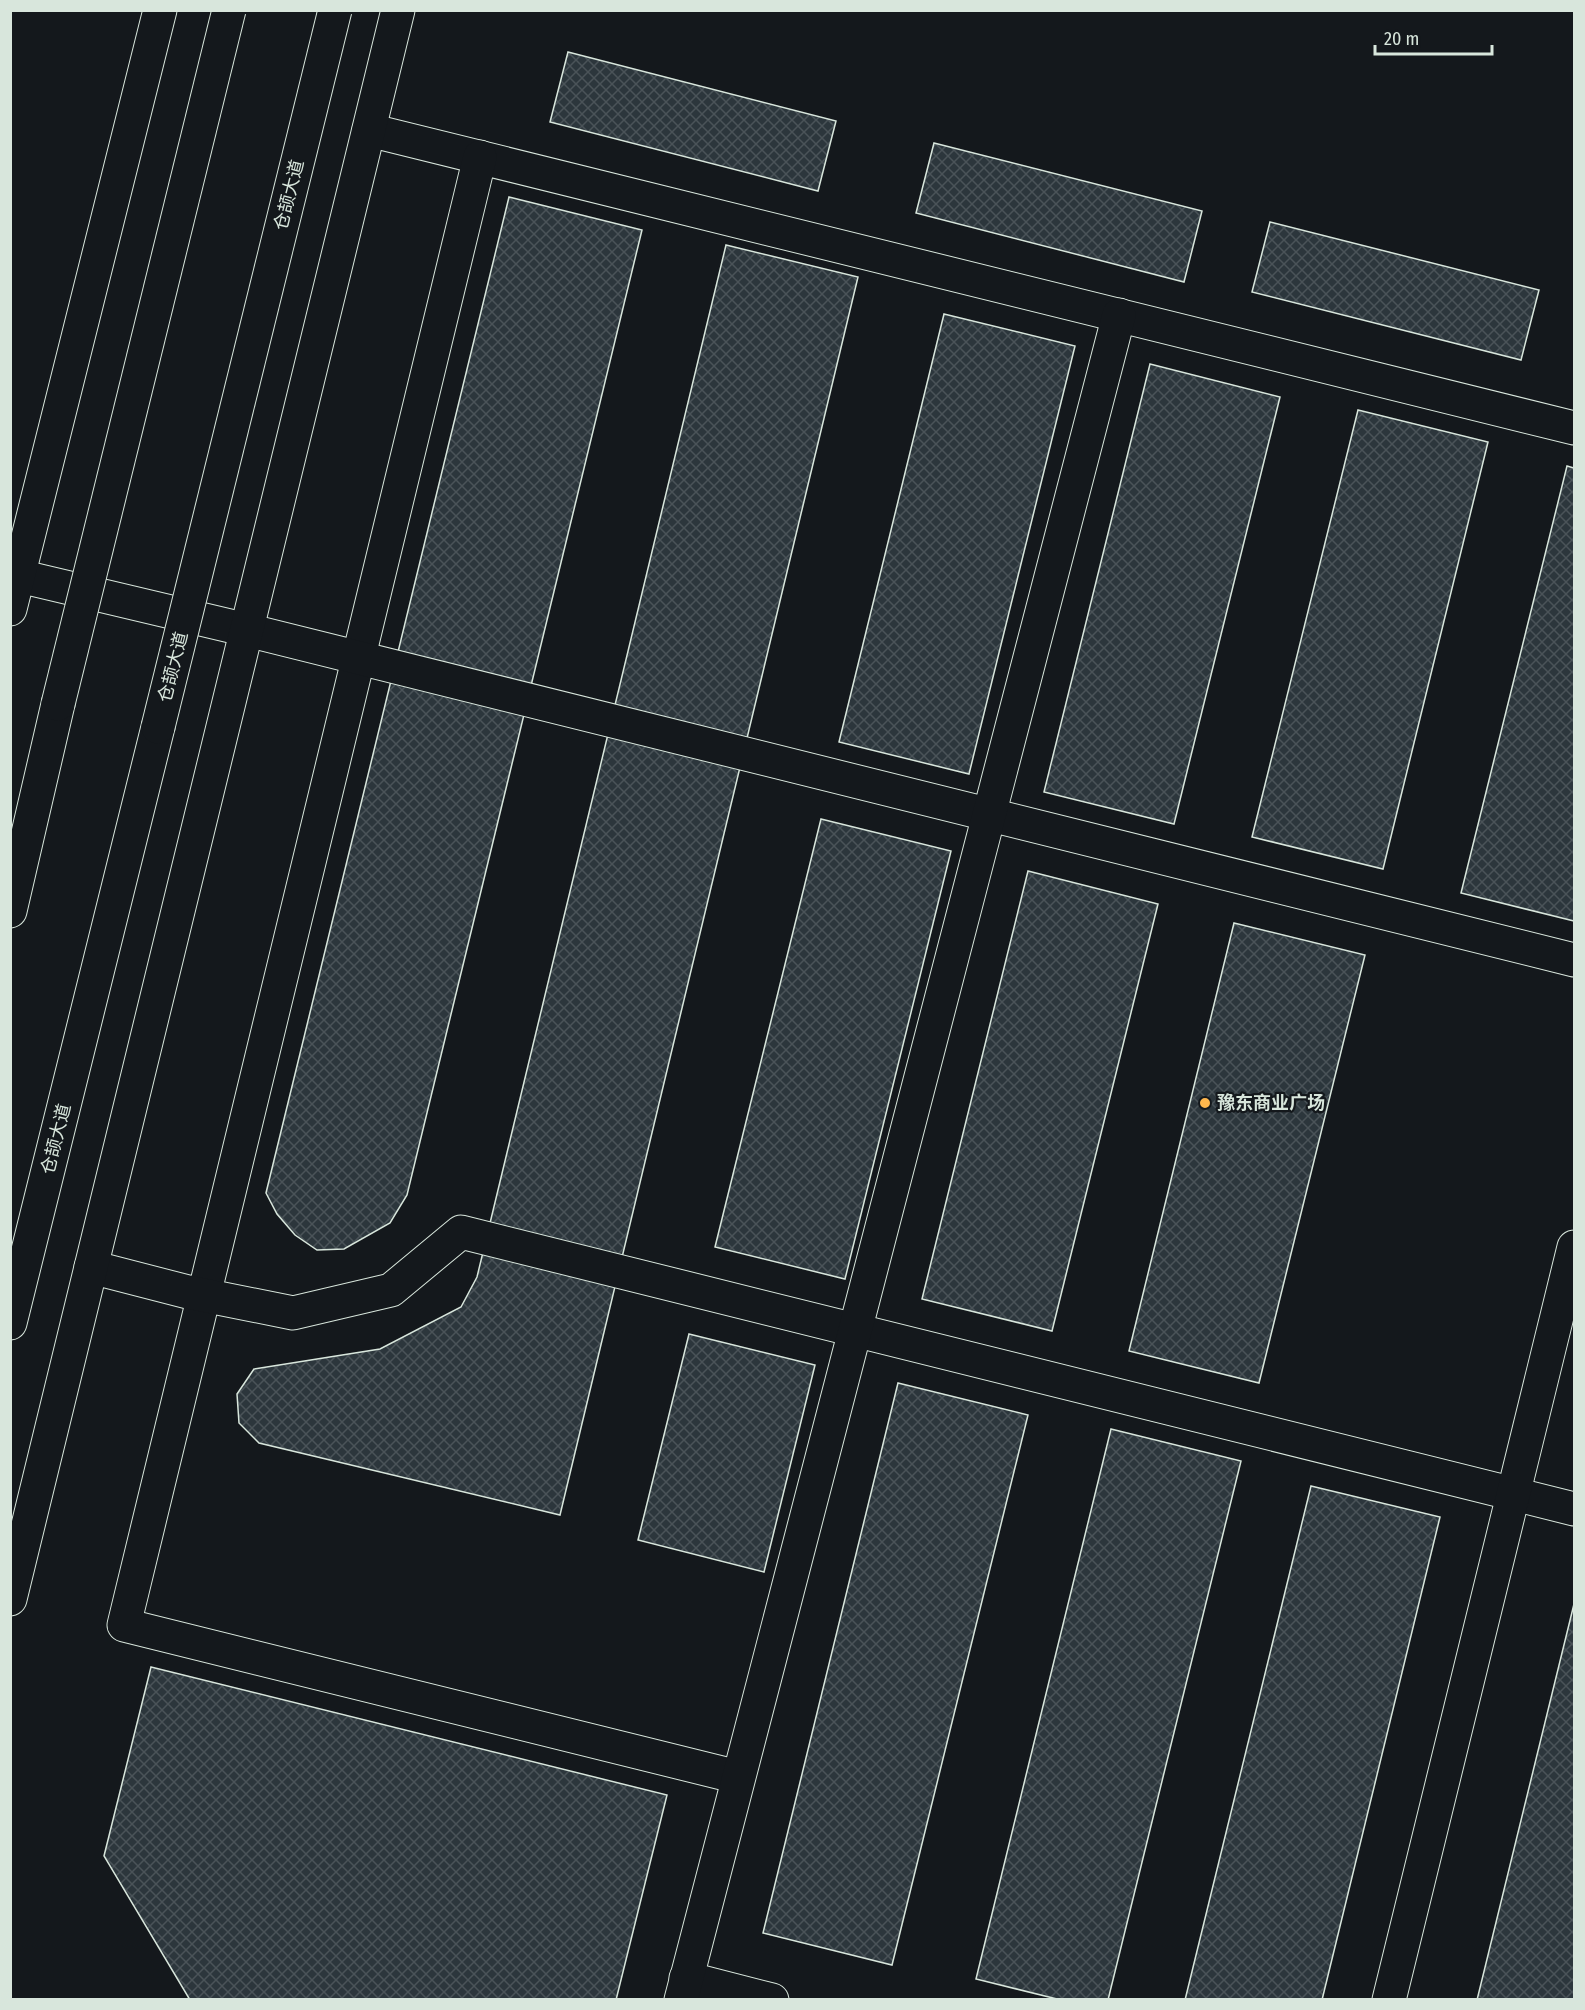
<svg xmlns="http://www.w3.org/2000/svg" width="1585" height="2010" font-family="'Fira Sans Condensed','Noto Sans SC',sans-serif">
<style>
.building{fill:url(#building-cross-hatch);stroke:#d8e6dc;stroke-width:1.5}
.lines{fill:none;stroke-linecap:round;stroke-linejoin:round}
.minor-casing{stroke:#d8e6dc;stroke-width:35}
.major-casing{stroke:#d8e6dc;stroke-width:35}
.minor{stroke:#14181c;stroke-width:33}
.major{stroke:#14181c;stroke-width:33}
.major-bridge-casing{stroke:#d8e6dc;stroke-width:35;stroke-linecap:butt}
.major-bridge{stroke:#14181c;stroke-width:33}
.poi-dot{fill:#ffb74d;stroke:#14181c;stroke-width:2}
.labels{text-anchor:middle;stroke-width:4.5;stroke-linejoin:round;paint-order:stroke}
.street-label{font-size:18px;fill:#d8e6dc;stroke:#14181c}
.poi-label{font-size:18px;font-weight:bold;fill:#d8e6dc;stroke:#14181c;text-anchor:start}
</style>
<defs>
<pattern id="building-cross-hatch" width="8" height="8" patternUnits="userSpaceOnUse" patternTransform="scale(1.5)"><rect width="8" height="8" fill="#2c363c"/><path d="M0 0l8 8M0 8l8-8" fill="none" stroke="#4a5358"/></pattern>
</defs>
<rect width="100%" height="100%" fill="#14181c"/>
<g class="building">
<polygon points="568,52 836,121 818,191 550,122"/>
<polygon points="934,143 1202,211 1184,282 916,213"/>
<polygon points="509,197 642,230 407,1195 390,1223 344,1249 317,1250 295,1235 277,1214 266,1193"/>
<polygon points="1270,222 1539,290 1521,360 1252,292"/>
<polygon points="726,245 858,277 560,1515 259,1443 239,1423 237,1394 254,1369 380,1349 461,1307 477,1277"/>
<polygon points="944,314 1075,346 969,774 839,742"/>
<polygon points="1150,364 1280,397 1174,824 1044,792"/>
<polygon points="1358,410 1488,442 1383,869 1252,837"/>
<polygon points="1567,466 1574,468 1574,921 1461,893"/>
<polygon points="821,819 951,851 845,1279 715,1247"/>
<polygon points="1028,871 1158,904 1052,1331 922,1299"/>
<polygon points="1234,923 1365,955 1259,1383 1129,1351"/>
<polygon points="689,1334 815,1365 764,1572 638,1540"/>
<polygon points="898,1383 1028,1415 892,1965 763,1933"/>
<polygon points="1111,1429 1241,1461 1108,2000 1061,2000 976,1979"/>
<polygon points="1311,1486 1440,1517 1322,2000 1185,2000"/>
<polygon points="1574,1604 1574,2000 1477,2000"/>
<polygon points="151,1667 667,1795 616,2000 190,2000 104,1856"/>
</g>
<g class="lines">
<g class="minor-casing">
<g id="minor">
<polyline points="369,130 1574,428"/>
<polyline points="480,157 124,1625 738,1777"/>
<polyline points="19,576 247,630 1574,960"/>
<polyline points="91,1267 188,1292 293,1313 391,1290 461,1232 1574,1509"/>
<polyline points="686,1978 772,2000"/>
<polyline points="681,2000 1119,315"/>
<polyline points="1389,2000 1574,1247"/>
</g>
</g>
<g class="major-casing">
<g id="major">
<polyline points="10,609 160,10"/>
<polyline points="10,911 58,704"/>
<polyline points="10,1323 158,727"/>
<polyline points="10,1599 398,10"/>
</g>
</g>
<use href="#minor" class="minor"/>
<use href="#major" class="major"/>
<g class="major-bridge-casing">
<g id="major-bridge">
<polyline points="58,704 229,10"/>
<polyline points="158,727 335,10"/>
</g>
</g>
<use href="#major-bridge" class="major-bridge"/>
</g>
<circle class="poi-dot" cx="1205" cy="1103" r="6"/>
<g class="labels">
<g class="street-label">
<text transform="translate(289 195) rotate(-76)" y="6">仓颉大道</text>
<text transform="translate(173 667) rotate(-76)" y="6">仓颉大道</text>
<text transform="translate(56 1139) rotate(-76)" y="6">仓颉大道</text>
</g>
<g class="poi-label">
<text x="1217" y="1109">豫东商业广场</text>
</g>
</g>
<rect width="1585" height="2010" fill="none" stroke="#d8e6dc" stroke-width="24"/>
<path d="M1375 45v9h117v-9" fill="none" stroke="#d8e6dc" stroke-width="3"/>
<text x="1384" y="45" font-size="18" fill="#d8e6dc" stroke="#14181c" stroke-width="4.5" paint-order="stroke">20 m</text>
</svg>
